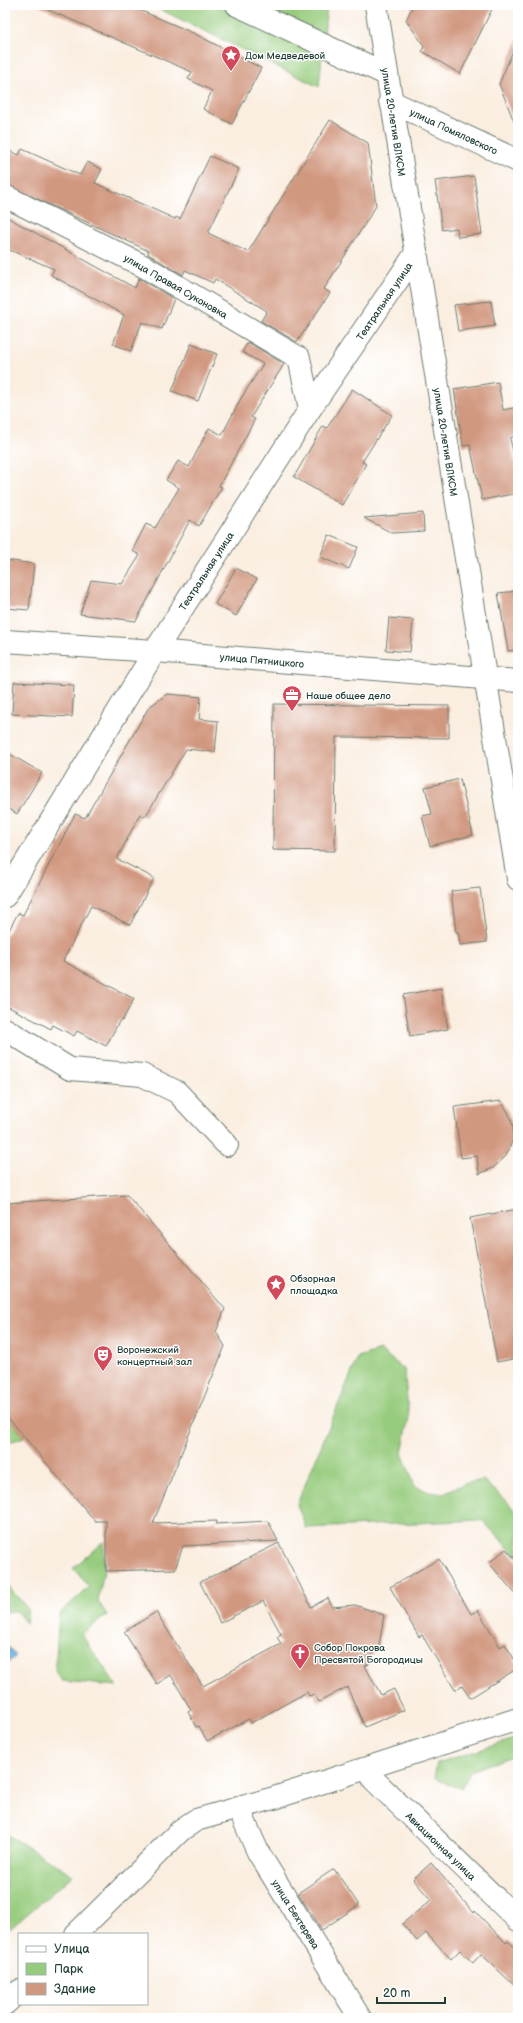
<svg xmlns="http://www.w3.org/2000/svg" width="523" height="2023" font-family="'Balsamiq Sans',sans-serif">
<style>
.green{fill:#97cc7e;stroke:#5b8459}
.water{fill:#68acdd;stroke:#447488}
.building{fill:#d19880}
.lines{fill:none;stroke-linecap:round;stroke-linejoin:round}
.minor-casing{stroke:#6c7b70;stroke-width:24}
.minor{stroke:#fff;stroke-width:22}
.labels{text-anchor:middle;stroke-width:3;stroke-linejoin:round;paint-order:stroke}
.poi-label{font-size:10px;fill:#1f3d34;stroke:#fff;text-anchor:start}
.street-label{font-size:10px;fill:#1f3d34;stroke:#fff}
</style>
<rect width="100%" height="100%" fill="#fff"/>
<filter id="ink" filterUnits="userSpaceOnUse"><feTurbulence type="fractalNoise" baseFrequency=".025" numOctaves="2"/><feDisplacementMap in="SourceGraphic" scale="8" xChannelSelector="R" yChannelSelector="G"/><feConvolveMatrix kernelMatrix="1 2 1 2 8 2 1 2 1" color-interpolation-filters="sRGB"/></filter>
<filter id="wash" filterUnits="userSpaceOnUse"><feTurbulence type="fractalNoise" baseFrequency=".012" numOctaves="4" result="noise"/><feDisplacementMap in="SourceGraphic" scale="16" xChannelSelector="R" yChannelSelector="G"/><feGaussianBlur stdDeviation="0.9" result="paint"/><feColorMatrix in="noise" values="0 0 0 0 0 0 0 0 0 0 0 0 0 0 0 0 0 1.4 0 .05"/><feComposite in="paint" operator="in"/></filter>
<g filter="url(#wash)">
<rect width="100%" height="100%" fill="#faeee0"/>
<g class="green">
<polygon points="151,5 327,5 319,87"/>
<polygon points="380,1350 404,1369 409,1417 402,1453 415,1486 429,1492 444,1494 464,1484 483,1480 506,1500 518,1515 518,1558 482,1520 306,1528 297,1504 358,1357"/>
<polygon points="5,1414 24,1437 5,1444"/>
<polygon points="104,1541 104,1571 98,1601 107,1615 81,1634 117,1686 62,1681 55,1671 59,1614 89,1587 73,1568"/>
<polygon points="5,1583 28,1609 26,1623 17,1612 5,1612"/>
<polygon points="518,1738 518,1754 470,1771 462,1788 449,1785 434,1777 437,1763"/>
<polygon points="5,1833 73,1875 5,1933"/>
</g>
<polygon class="water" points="5,1643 16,1656 5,1665"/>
<g id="blocks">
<g class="building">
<polygon points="37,5 128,5 193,33 261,68 232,124 203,109 212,91 188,79 192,72"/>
<polygon points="413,5 494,5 460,74 422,51 424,46 406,20"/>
<polygon points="518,39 518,129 517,129 499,84"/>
<polygon points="330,120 368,143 376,206 324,289 330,293 297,342 261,321 267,311 215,279 213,283 185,270 183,275 148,254 149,251 5,184 5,149 19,155 22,149 80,175 87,162 102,169 95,183 175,219 176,217 180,219 210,156 239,169 208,233 248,252"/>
<polygon points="474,176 482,234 458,237 457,228 442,230 435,181"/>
<polygon points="5,216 135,288 139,278 174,299 162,329 142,322 131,351 113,344 124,315 51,275 54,269 5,248"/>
<polygon points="491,301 495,326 458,331 454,305"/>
<polygon points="248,342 284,364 251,417 255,419 219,486 222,487 199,526 190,520 136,621 80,614 91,580 122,584 140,555 132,551 146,524 155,528 179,488 166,480 178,461 189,467 209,428 222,435 240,400 263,364 242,352"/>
<polygon points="191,344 217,354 198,401 172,391"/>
<polygon points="498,382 503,410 518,407 518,435 510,438 518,476 518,493 482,500 470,445 463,446 454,389"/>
<polygon points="352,389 392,415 362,462 366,464 342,505 294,477 323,426 327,428"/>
<polygon points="423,513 424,531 392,533 364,518"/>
<polygon points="329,535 358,547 349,569 320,557"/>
<polygon points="5,560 34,564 29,610 5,608"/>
<polygon points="236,568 257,579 236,616 215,604"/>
<polygon points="518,591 518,650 508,651 498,593"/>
<polygon points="389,618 413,620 410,652 386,650"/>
<polygon points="14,682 74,685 72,717 12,714"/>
<polygon points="167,694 201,697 199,719 218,721 215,752 186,749 145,817 140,814 117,859 154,878 130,925 91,906 63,961 134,999 122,1021 120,1020 106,1046 77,1031 74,1036 53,1025 51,1029 5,1005 5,938 18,913 23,915 75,814 85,818 149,707"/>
<polygon points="274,704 449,706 449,738 336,737 335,851 273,850"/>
<polygon points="5,751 42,773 17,814 5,807"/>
<polygon points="460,779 473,835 430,846 422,816 432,814 425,787"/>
<polygon points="480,888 487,942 460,945 458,932 456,932 451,891"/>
<polygon points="441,988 448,1029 410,1036 403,995"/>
<polygon points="501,1101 508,1112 513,1126 513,1139 506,1156 493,1168 479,1174 477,1156 461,1158 454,1107"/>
<polygon points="127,1195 225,1309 216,1332 225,1346 153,1523 217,1521 215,1524 268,1521 278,1541 183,1546 175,1569 106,1571 106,1521 95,1521 5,1414 5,1203"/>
<polygon points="518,1209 518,1358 497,1362 470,1218"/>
<polygon points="279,1543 311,1607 328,1598 332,1607 355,1605 384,1615 379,1646 368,1661 369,1664 365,1666 381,1695 394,1689 404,1710 365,1727 347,1687 319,1702 314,1694 309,1696 307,1692 251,1723 249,1719 207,1741 199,1726 196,1727 188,1712 191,1710 171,1675 157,1684 124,1632 156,1612 203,1686 281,1644 277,1637 281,1634 263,1601 220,1623 200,1582"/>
<polygon points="506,1549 518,1562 518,1597 489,1563"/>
<polygon points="439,1559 471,1614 478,1610 500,1647 505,1644 518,1665 518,1668 470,1698 462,1686 455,1690 422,1635 419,1637 390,1587"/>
<polygon points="431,1863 474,1913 475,1911 506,1943 508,1941 518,1950 518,1989 481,1954 473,1963 460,1950 451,1959 426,1933 417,1941 402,1924 431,1900 413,1879"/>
<polygon points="334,1869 359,1905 322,1930 298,1893"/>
</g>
</g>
</g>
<g filter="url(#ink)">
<use href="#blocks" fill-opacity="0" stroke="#6c7b70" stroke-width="1"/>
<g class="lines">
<g class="minor-casing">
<g id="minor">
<polyline points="237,5 386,74"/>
<polyline points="376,5 518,879"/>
<polyline points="390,101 518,161"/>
<polyline points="5,196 145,267 299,358 310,409"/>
<polyline points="5,641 155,651 518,681"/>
<polyline points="5,896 155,651 310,409 416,253"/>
<polyline points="5,1029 70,1069 142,1075 177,1092 227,1145"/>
<polyline points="368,1769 374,1780 518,1920"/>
<polyline points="238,1807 258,1852 360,2018"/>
<polyline points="76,1934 181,1830 196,1820 274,1798 518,1719"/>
<polyline points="5,2004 19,1991"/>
</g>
</g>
<use href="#minor" class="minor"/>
</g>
</g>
<defs>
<g id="sight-pin" transform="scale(1)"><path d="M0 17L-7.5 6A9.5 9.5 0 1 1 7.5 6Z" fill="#d1495b" stroke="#fff"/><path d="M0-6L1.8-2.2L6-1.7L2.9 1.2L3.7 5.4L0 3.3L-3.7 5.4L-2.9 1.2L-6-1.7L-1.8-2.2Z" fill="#fff"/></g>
<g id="office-pin" transform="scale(1)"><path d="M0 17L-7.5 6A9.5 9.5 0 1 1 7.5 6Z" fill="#d1495b" stroke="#fff"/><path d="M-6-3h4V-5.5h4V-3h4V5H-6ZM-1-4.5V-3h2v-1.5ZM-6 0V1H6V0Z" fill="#fff"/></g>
<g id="theatre-pin" transform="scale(1)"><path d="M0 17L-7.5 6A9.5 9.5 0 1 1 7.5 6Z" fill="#d1495b" stroke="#fff"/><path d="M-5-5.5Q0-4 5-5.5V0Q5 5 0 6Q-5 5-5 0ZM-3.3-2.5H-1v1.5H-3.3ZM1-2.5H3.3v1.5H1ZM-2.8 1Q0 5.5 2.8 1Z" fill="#fff"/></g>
<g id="church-pin" transform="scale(1)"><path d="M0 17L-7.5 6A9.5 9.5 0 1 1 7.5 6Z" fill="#d1495b" stroke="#fff"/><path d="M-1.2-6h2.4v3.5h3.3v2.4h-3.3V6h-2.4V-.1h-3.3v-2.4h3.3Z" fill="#fff"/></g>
</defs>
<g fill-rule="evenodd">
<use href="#sight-pin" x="231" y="55"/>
<use href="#office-pin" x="292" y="695"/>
<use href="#sight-pin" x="276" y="1284"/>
<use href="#theatre-pin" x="103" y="1355"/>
<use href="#church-pin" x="300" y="1653"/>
</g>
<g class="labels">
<g class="poi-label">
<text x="245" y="59">Дом Медведевой</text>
<text x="306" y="699">Наше общее дело</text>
<text x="290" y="1282">Обзорная<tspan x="290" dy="12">площадка</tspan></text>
<text x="117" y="1353">Воронежский<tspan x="117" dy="12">концертный зал</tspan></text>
<text x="314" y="1651">Собор Покрова<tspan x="314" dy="12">Пресвятой Богородицы</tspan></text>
</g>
<g class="street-label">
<text transform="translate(394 122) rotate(81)" y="4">улица 20-летия ВЛКСМ</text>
<text transform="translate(454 131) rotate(25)" y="4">улица Помяловского</text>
<text transform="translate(176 286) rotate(30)" y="4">улица Правая Суконовка</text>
<text transform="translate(384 301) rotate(-56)" y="4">Театральная улица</text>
<text transform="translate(446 442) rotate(81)" y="4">улица 20-летия ВЛКСМ</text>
<text transform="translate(206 571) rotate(-57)" y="4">Театральная улица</text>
<text transform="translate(262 660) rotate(5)" y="4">улица Пятницкого</text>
<text transform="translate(441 1846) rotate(44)" y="4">Авиационная улица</text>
<text transform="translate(296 1914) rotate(58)" y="4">улица Бехтерева</text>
</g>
</g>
<rect width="523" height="2023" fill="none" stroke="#fff" stroke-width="20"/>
<rect x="18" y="1933" width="130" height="72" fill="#ffffff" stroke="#a5b1ae"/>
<rect x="26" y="1946" width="20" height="6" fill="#ffffff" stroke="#a5b1ae"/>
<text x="54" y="1953" font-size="12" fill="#1f3d34">Улица</text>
<rect x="26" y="1963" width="20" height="12" fill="#97cc7e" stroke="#a5b1ae"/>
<text x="54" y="1973" font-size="12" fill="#1f3d34">Парк</text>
<rect x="26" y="1983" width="20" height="12" fill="#d19880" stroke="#a5b1ae"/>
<text x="54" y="1993" font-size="12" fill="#1f3d34">Здание</text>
<path d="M377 1997v6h68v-6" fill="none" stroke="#1f3d34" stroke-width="2"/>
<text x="383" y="1997" font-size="12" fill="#1f3d34" stroke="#ffffff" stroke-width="3" paint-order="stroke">20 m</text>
</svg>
